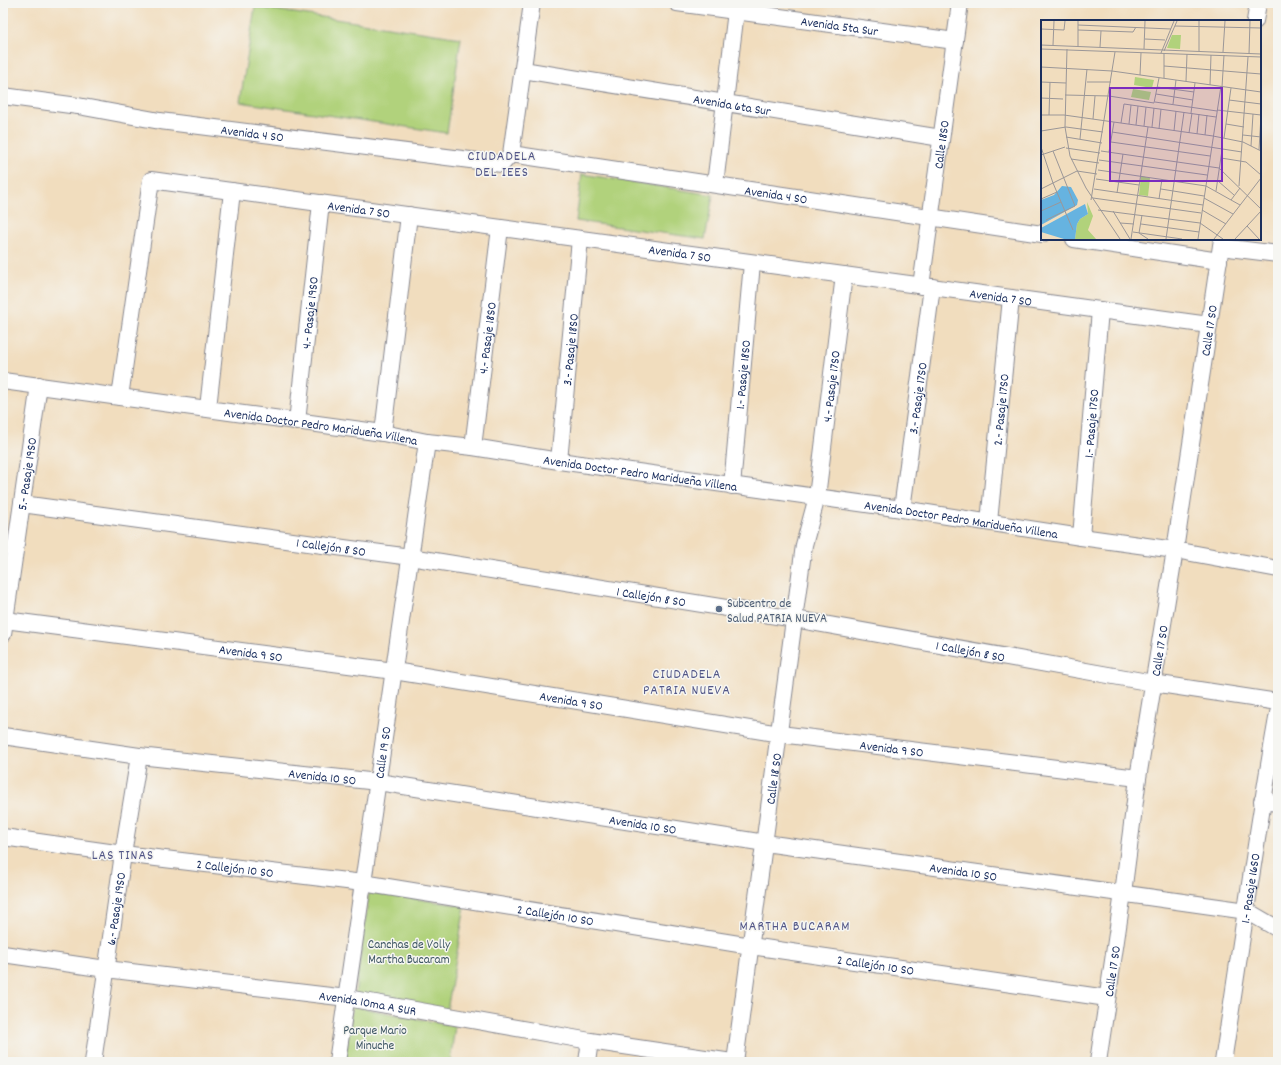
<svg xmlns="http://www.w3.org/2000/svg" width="1281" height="1065" font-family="Dekko,sans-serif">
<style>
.green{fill:#b1d27b;stroke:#66806c}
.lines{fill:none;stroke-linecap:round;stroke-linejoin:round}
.street-casing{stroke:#86868e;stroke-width:18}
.street{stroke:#fff;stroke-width:16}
.service-dot{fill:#5c6f8a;stroke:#f6f6f2;stroke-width:1.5}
.labels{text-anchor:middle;stroke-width:3;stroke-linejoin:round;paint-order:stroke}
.street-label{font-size:13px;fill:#1b2f5e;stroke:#f6f6f2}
.service-label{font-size:13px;fill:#4e5e75;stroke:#f6f6f2;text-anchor:start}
.park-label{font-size:13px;fill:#405865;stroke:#f6f6f2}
.neighbourhood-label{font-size:14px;letter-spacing:1px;fill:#535788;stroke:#f6f6f2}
.inset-road{fill:none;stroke:#9b9798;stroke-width:1}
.view{fill:#7b2cbf;fill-opacity:0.15;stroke:#7b2cbf;stroke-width:2}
.inset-edge{fill:none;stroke:#1b2f5e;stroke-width:2}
</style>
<rect width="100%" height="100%" fill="#f6f6f2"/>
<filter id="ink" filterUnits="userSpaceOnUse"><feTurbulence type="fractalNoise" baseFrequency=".025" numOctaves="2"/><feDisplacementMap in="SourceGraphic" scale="8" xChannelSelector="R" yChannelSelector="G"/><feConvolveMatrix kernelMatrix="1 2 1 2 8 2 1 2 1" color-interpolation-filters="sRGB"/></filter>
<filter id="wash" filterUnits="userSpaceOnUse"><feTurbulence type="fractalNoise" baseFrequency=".012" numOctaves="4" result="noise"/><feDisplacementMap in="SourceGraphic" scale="16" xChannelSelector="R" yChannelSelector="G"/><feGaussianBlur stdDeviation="0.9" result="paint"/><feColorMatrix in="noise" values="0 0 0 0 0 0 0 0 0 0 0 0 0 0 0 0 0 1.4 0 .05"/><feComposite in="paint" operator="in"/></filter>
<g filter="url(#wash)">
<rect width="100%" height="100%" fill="#f1ddbe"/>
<g class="green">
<polygon points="255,7 461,38 447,133 240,102"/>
<polygon points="582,174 713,195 705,239 576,221"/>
<polygon points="369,892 465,906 447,1011 355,994"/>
<polygon points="352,1006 455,1026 450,1062 345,1062"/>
</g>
</g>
<g filter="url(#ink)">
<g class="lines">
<g class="street-casing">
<g id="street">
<path id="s1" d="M 677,3 L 955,41"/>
<polyline points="1255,21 1258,3"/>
<path id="s2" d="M 523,70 L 941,138"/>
<path id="s3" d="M 3,96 L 78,106 L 160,121 L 502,164 L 511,154 L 532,3"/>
<path id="s4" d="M 511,154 L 1042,234"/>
<polyline points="715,184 737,3"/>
<polyline points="1074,239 1219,261"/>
<polyline points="1221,247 1278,254"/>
<path id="s5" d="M 921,286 L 960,3"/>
<path id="s6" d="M 3,381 L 383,433 L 427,442 L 473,447 L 559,461 L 902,509 L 1081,537 L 1175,550 L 1278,569"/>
<path id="s7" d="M 120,397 L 151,180 L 1209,325"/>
<polyline points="208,408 232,191"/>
<path id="s8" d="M 297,422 L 321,203"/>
<polyline points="383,433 409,215"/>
<path id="s9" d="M 473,447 L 500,228"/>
<path id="s10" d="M 559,461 L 580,239"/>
<path id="s11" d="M 732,486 L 752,263"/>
<path id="s12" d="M 22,504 L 410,557 L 795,619 L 1153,683 L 1278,702"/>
<path id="s13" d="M 902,509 L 932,287"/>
<path id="s14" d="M 989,522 L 1011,298"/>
<path id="s15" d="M 1081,537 L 1100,310"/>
<path id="s16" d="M 5,620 L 394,671 L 780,734 L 1138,778"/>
<path id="s17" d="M 3,634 L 39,385"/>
<path id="s18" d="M 3,736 L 139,756 L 378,782 L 765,843 L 1247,911 L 1278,929"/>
<polyline points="1262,801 1278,803"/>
<path id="s19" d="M 3,837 L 123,854 L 363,883 L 751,946 L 1107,998"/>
<path id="s20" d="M 3,954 L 106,969 L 347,998 L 590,1041 L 732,1062"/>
<path id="s21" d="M 93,1062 L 123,854 L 139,756"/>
<path id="s22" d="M 337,1062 L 427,442"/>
<polyline points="587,1062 590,1041"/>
<path id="s23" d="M 735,1062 L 804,545 L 817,497 L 844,275"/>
<path id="s24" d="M 1098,1062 L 1123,893 L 1138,778 L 1175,550 L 1222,239"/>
<path id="s25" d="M 1223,1062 C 1241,946 1257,829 1278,713"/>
</g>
</g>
<use href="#street" class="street"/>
</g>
</g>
<circle class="service-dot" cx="719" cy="609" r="4"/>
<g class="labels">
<g class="street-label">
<text dy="5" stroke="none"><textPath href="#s1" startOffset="164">Avenida 5ta Sur</textPath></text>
<text dy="5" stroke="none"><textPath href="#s2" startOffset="212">Avenida 6ta Sur</textPath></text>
<text dy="5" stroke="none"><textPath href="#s3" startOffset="252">Avenida 4 SO</textPath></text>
<text dy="5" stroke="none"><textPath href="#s5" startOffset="143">Calle 18SO</textPath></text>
<text dy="5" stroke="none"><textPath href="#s4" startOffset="268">Avenida 4 SO</textPath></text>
<text dy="5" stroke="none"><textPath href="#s7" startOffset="429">Avenida 7 SO</textPath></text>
<text dy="5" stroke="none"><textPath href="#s7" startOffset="753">Avenida 7 SO</textPath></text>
<text dy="5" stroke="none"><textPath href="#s7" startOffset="1077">Avenida 7 SO</textPath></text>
<text dy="5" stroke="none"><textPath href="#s8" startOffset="110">4.- Pasaje 19SO</textPath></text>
<text dy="5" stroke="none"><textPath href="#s24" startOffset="740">Calle 17 SO</textPath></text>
<text dy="5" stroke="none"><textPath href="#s9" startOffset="110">4.- Pasaje 18SO</textPath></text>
<text dy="5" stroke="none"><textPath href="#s10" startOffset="112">3.- Pasaje 18SO</textPath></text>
<text dy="5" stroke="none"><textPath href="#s11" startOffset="112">1.- Pasaje 18SO</textPath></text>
<text dy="5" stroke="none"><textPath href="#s23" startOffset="683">4.- Pasaje 17SO</textPath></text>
<text dy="5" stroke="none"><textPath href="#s13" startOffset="112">3.- Pasaje 17SO</textPath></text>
<text dy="5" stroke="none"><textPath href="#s14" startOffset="113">2.- Pasaje 17SO</textPath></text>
<text dy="5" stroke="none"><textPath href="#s15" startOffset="114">1.- Pasaje 17SO</textPath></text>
<text dy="5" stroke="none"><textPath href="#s6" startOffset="321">Avenida Doctor Pedro Maridueña Villena</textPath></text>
<text dy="5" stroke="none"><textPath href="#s6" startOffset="644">Avenida Doctor Pedro Maridueña Villena</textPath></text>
<text dy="5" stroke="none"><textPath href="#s17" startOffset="162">5.- Pasaje 19SO</textPath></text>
<text dy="5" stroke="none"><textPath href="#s6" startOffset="968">Avenida Doctor Pedro Maridueña Villena</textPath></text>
<text dy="5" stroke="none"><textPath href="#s12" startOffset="312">1 Callejón 8 SO</textPath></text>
<text dy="5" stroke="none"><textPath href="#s12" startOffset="636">1 Callejón 8 SO</textPath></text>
<text dy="5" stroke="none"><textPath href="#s24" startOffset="416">Calle 17 SO</textPath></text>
<text dy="5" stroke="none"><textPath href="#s12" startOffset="960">1 Callejón 8 SO</textPath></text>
<text dy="5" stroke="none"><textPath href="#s16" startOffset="248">Avenida 9 SO</textPath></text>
<text dy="5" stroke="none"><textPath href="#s16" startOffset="572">Avenida 9 SO</textPath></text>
<text dy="5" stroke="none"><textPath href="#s16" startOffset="896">Avenida 9 SO</textPath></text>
<text dy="5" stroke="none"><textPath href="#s22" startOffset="313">Calle 19 SO</textPath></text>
<text dy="5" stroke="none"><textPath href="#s18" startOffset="322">Avenida 10 SO</textPath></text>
<text dy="5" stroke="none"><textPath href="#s23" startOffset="286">Calle 18 SO</textPath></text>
<text dy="5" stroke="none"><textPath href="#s18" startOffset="646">Avenida 10 SO</textPath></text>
<text dy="5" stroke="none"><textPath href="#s19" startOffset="234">2 Callejón 10 SO</textPath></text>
<text dy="5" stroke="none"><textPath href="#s18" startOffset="970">Avenida 10 SO</textPath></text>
<text dy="5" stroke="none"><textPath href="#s25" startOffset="176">1.- Pasaje 16SO</textPath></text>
<text dy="5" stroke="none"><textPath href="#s21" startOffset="155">6.- Pasaje 19SO</textPath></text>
<text dy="5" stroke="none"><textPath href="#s19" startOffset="558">2 Callejón 10 SO</textPath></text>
<text dy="5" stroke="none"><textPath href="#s19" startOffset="882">2 Callejón 10 SO</textPath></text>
<text dy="5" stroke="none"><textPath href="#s24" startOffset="92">Calle 17 SO</textPath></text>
<text dy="5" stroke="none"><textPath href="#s20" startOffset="368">Avenida 10ma A SUR</textPath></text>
</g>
<g class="service-label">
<text x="727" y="607">Subcentro de<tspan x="727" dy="15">Salud PATRIA NUEVA</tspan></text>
</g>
<g class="park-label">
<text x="409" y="948">Canchas de Volly<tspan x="409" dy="15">Martha Bucaram</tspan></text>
<text x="375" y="1034">Parque Mario<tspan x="375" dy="15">Minuche</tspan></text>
</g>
<g class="neighbourhood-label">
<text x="502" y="160">CIUDADELA<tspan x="502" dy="16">DEL IEES</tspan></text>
<text x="687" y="678">CIUDADELA<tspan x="687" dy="16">PATRIA NUEVA</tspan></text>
<text x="123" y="859">LAS TINAS</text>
<text x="795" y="930">MARTHA BUCARAM</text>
</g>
</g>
<g transform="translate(1041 20)">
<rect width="220" height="220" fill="#f1ddbe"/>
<path d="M 131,15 L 140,15 L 139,29 L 126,28 ZM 94,57 L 113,60 L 111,68 L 93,65 ZM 92,69 L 110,72 L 108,80 L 90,77 ZM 100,156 L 109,158 L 107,176 L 98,175 ZM 46,182 L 52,196 L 47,210 L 55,219 L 34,219 L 36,204 L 39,199 L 47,194 Z" fill="#b1d27b"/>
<path d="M 21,166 L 30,167 L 37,180 L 36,185 L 0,205 L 0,180 L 13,175 ZM 44,184 L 47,194 L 39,199 L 36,204 L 34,219 L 23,219 L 0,212 L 0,208 Z" fill="#66b3e0"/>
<path class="inset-road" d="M 37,5 L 130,9M 134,6 L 220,8M 0,9 L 23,10 L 24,1M 37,10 L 92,12 L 95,7M 104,19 L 124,20M 0,25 L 220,34M 12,25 L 13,1M 37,27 L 37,1M 59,27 L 60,11M 0,29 L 220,37M 26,29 L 24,107 L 29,136 L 45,168 L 79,219M 103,29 L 104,1M 123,31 L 136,1M 158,31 L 158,1M 182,32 L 184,1M 120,33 L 133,1M 123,34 L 123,58M 208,34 L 209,1M 123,46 L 220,54M 0,47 L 71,51 L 220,72M 99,55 L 100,33M 145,61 L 146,34M 0,62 L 25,63M 46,62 L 70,62M 169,65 L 170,35M 116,67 L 153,72M 181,67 L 183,35M 115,74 L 152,80M 24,75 L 68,76 L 113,83 L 118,58M 0,78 L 22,79M 188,80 L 220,84M 114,82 L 176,91M 132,84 L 135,60M 176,90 L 220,95M 150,93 L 154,63M 0,95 L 23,95 L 172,116 L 202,122 L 220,131M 8,95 L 9,62M 52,99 L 54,76M 80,103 L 83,84 L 175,97M 88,104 L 90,85M 185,104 L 203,107M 95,105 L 97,86M 103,106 L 105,87M 111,107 L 113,88M 118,109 L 120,89M 0,111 L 25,107 L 62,112M 133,111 L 135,91M 71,112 L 201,132M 148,113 L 151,93M 156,114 L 158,94M 164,115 L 166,95M 202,115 L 220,117M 25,117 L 61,123M 183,118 L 190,68M 39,119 L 46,49M 70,122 L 169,136M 210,126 L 212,94M 0,127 L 12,163 L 32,210M 25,128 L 59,133M 218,130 L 220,95M 60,131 L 178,148 L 220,189M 68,132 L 73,102M 0,135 L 24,127M 180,138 L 205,142 L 220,155M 30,139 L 58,143M 58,140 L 166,155M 57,150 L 165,166 L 199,185M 55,159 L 98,165M 177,161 L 193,175M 198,166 L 207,37M 0,169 L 36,151 L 56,154M 53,169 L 162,185M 120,169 L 163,176M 175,171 L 181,130M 76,173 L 82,134M 52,178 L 160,193M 163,178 L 192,194M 0,179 L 16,172M 118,179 L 121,159M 50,180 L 74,32M 190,180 L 199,168M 57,190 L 159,203 L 182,219M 161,190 L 185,204M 0,191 L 20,182M 72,191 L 89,219M 101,195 L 98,213 L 107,219M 5,200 L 34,186 L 12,131M 79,203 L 93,204M 100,204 L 158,212M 206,206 L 218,219M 92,212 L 141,219M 90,219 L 107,107M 125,219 L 143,92M 157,219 L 180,66M 173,219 L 220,158M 194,219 L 220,191"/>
<path class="view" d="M 69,68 L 181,68 L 181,161 L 69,161 Z"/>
<rect width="220" height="220" class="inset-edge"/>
</g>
<rect width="1281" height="1065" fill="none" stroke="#f6f6f2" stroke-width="16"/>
</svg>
